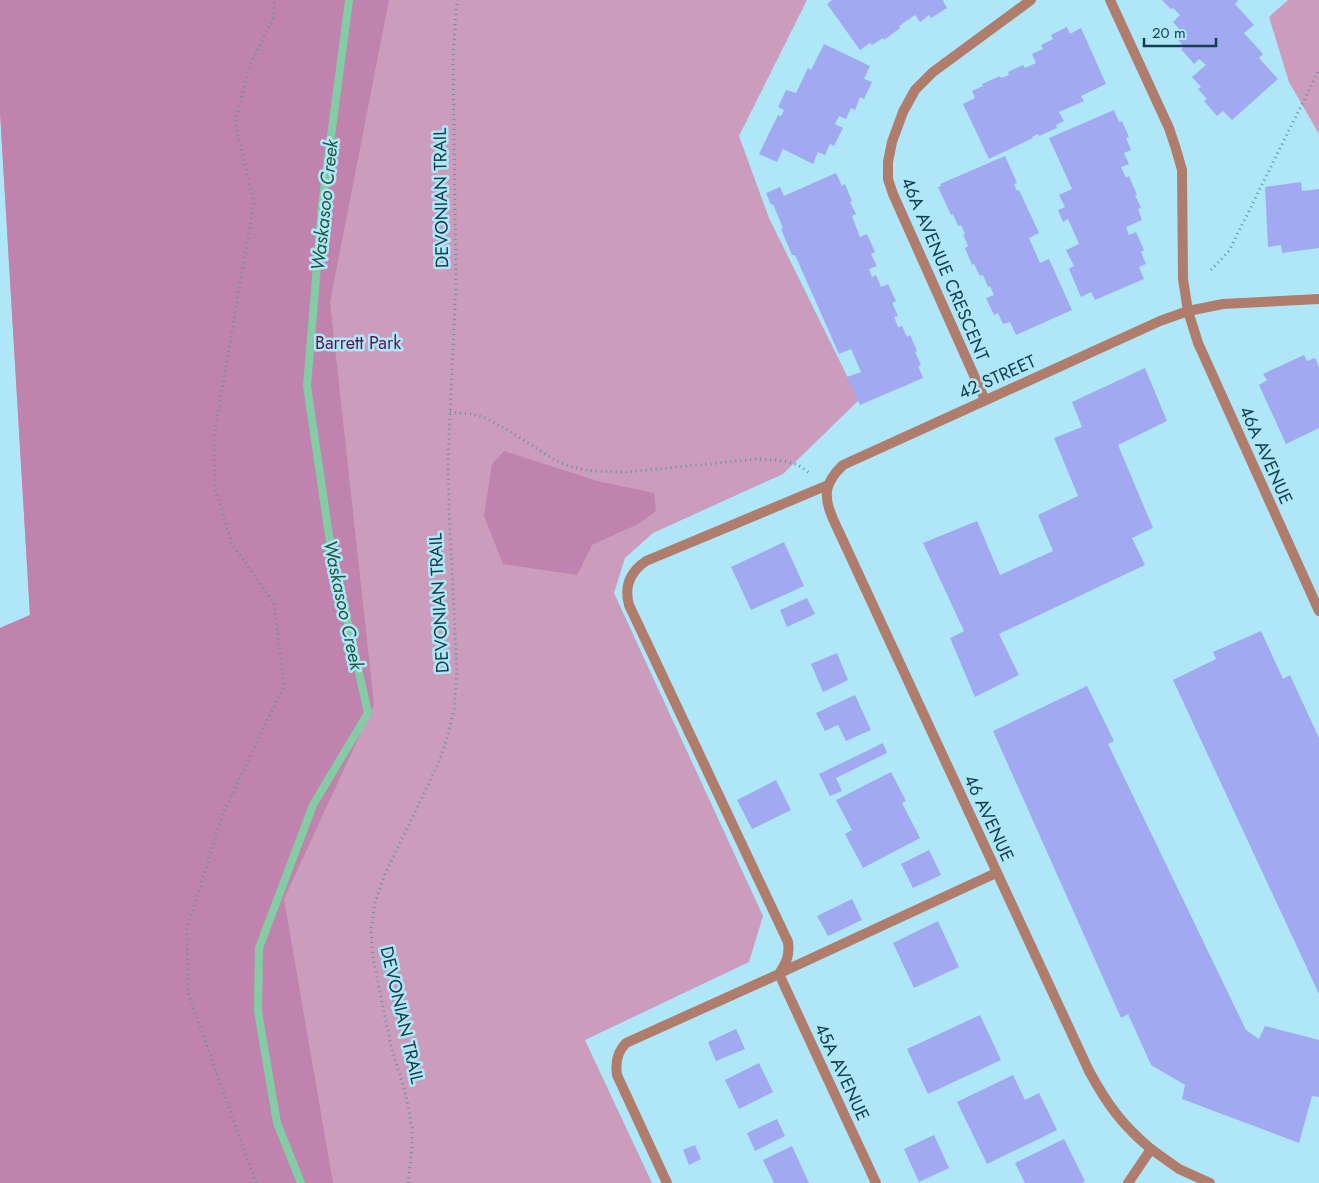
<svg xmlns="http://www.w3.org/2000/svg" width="1319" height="1183" font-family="Jost,sans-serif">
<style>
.green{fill:#cc9cbd}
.forest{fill:#bf83ad}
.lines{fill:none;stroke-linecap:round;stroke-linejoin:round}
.stream{stroke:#84cca3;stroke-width:8}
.building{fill:#a1aaf1}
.path{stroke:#6294a2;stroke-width:3;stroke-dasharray:1 4;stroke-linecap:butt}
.service{stroke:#b07c6c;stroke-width:10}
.minor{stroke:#b07c6c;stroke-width:10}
.labels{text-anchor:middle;stroke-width:5;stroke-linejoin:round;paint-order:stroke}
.street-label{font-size:18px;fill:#14404c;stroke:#afe7f8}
.park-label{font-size:18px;fill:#5e164e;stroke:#afe7f8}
.water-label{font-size:19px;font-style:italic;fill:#22583d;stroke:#afe7f8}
</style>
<rect width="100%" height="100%" fill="#afe7f8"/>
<g class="green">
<polygon points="0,0 807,0 739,136 769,218 859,400 783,474 653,533 625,558 614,593 763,916 749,962 585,1040 652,1183 0,1183 0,628 30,615 0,112"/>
<polygon points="1288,0 1319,0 1319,134 1289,82 1269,17"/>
</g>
<g class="forest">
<polygon points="0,0 389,0 330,302 374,704 284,899 333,1183 0,1183 0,628 30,615 0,112"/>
<polygon points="504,451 597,481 654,493 656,511 638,524 592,545 577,575 503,564 484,516 492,464"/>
</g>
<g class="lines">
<polyline class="stream" points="301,1183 277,1123 258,1011 259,948 313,805 368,713 330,542 307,386 322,205 349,0"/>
</g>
<g class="building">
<polygon points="832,0 944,0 943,1 947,8 931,18 929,15 920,22 915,15 899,26 900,28 884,40 883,38 872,45 870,43 860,50 827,4"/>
<polygon points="1162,0 1237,0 1238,1 1235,4 1254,25 1244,33 1263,54 1259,58 1278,79 1232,120 1223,111 1217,116 1204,101 1207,99 1198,89 1201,87 1192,77 1206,65 1199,59 1194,64 1181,49 1184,47 1175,36 1181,31 1173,22 1180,15 1173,8 1171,9"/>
<polygon points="1067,27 1070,34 1081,28 1106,84 1081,96 1084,101 1059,112 1064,121 1056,125 1057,128 1039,136 1038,134 1032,137 1033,138 989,159 963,104 975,98 972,91 983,86 982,84 1000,76 1001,78 1009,75 1008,72 1023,65 1025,68 1036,63 1032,54 1043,49 1041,45 1053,39 1051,35"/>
<polygon points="824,44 870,66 864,79 872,82 864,99 860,97 855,110 851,108 846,119 839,116 835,124 843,128 834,146 830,144 825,155 818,152 813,164 783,149 777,162 759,154 778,115 781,116 784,110 778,107 786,90 796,93 808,68 811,70"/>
<polygon points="1114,110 1119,122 1122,121 1129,137 1126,138 1131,150 1124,153 1129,164 1121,167 1126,178 1129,176 1137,195 1135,195 1141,208 1138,209 1142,220 1126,227 1129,235 1136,232 1144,250 1141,252 1146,264 1139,267 1144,279 1095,300 1091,292 1081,297 1069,269 1074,266 1066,250 1079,244 1068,219 1063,222 1058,210 1065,207 1059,195 1072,189 1049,138"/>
<polygon points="1005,156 1017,183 1014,184 1017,191 1019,190 1039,233 1029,238 1040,263 1049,259 1072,310 1016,335 1010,322 1003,324 998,313 994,315 986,298 994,295 990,286 988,287 983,275 980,276 974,264 972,265 965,248 968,246 963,234 965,234 961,225 958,226 953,214 951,215 938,187 941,186 940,184"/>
<polygon points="836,173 842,186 845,184 852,201 850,202 856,214 852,216 860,237 867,234 875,252 871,254 877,266 869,269 872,277 876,275 881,287 888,284 896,301 892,303 898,316 894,317 898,327 902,326 907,337 910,335 917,351 915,352 921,365 918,366 923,378 860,405 847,377 861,372 851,349 839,354 795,255 792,255 781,229 783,228 773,204 771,205 766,193 780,187 784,196"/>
<polygon points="1301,182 1302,191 1319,189 1319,248 1282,253 1281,245 1268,247 1265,187"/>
<polygon points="1304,355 1307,361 1315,358 1319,367 1319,428 1286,444 1259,385 1267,380 1263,374"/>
<polygon points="1145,368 1167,421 1118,445 1153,528 1132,538 1145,565 999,634 1019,675 975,697 950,638 964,631 923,543 977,521 1000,575 1053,551 1038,515 1078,496 1054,438 1082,427 1072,402"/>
<polygon points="784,542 804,586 751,610 731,567"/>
<polygon points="807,598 815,614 787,627 780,610"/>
<polygon points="1261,631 1283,679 1290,675 1319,738 1319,994 1173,680 1216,659 1213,652"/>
<polygon points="837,653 848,680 823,692 811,664"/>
<polygon points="1087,686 1114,741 1108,744 1246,1030 1259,1039 1265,1026 1319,1040 1319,1097 1312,1096 1299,1143 1182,1099 1185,1085 1151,1065 1128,1014 1121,1018 993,731"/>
<polygon points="855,695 871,730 846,741 838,725 825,731 816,713"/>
<polygon points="883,743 887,753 836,778 842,791 830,796 819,774"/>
<polygon points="891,772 906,801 902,803 920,838 863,868 845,834 852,830 836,800"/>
<polygon points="776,780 791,810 752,829 737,800"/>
<polygon points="929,850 941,875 913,888 901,864"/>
<polygon points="852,899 862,920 828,936 817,916"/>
<polygon points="938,921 959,967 914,988 893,943"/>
<polygon points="980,1015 1001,1060 928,1094 907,1049"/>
<polygon points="736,1029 745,1049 716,1061 708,1042"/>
<polygon points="759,1063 773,1092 739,1109 725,1080"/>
<polygon points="1013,1075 1025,1100 1039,1093 1057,1130 987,1164 957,1102"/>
<polygon points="777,1119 785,1136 755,1151 747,1133"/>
<polygon points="934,1135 949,1168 919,1182 904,1149"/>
<polygon points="1064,1139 1085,1181 1082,1183 1025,1183 1015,1163"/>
<polygon points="695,1145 701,1159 689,1165 683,1150"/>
<polygon points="792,1146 809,1183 774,1183 763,1160"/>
</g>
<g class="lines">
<g class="path">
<polyline points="1211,270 1229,251 1319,70"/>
<polyline points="450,412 471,414 485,418 506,429 553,459 568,466 592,471 627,472 759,459 785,461 798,465 811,474"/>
<polyline points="256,1183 188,993 187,929 223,813 284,686 274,603 232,544 215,488 214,436 254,202 235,123 249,67 273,18 275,0"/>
<polyline points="408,1183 412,1145 412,1128 406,1095 391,1046 373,958 371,929 375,903 384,876 439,762 448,735 454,709 457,673 449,509 448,459 456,283 453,57 457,0"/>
</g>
<g class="service">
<polyline points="780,973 996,873"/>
<path d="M 667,1183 L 617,1075 C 615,1062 617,1052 626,1043 L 779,974 C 786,963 790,956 788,942 L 629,605 C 624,587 630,572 646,561 L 828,485"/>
</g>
<g class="minor">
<polyline points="1110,0 1169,128 1176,149 1182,170 1183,279 1188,311 1198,343 1319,611"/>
<polyline points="985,400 893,194 888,179 888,162 892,142 903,112 915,90 933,72 1031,0"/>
<polyline points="779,974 876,1183"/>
<path d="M 1151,1149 C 1122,1125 1107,1104 1089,1071 L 833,519 C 823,496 824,483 843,465 L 1160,321 L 1188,311 L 1223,304 L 1319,299"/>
<polyline points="1128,1183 1151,1149 1179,1169 1210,1183"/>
</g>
</g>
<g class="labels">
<g class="street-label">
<text transform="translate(441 198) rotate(-91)" y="6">DEVONIAN TRAIL</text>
<text transform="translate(945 269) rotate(67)" y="6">46A AVENUE CRESCENT</text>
<text transform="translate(997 377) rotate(-24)" y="6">42 STREET</text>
<text transform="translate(1266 455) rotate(66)" y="6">46A AVENUE</text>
<text transform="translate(439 603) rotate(-93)" y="6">DEVONIAN TRAIL</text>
<text transform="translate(989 818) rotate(65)" y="6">46 AVENUE</text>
<text transform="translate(402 1015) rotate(77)" y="6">DEVONIAN TRAIL</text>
<text transform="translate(842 1072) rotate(65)" y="6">45A AVENUE</text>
</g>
<g class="park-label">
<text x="358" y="349">Barrett Park</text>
</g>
<g class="water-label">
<text transform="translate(324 205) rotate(-84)" y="7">Waskasoo Creek</text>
<text transform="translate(344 605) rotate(78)" y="7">Waskasoo Creek</text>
</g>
</g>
<path d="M1144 38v8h72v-8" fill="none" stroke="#14404c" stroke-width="2.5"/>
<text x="1152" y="38" font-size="15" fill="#14404c" stroke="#afe7f8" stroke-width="4" paint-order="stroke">20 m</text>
</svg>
